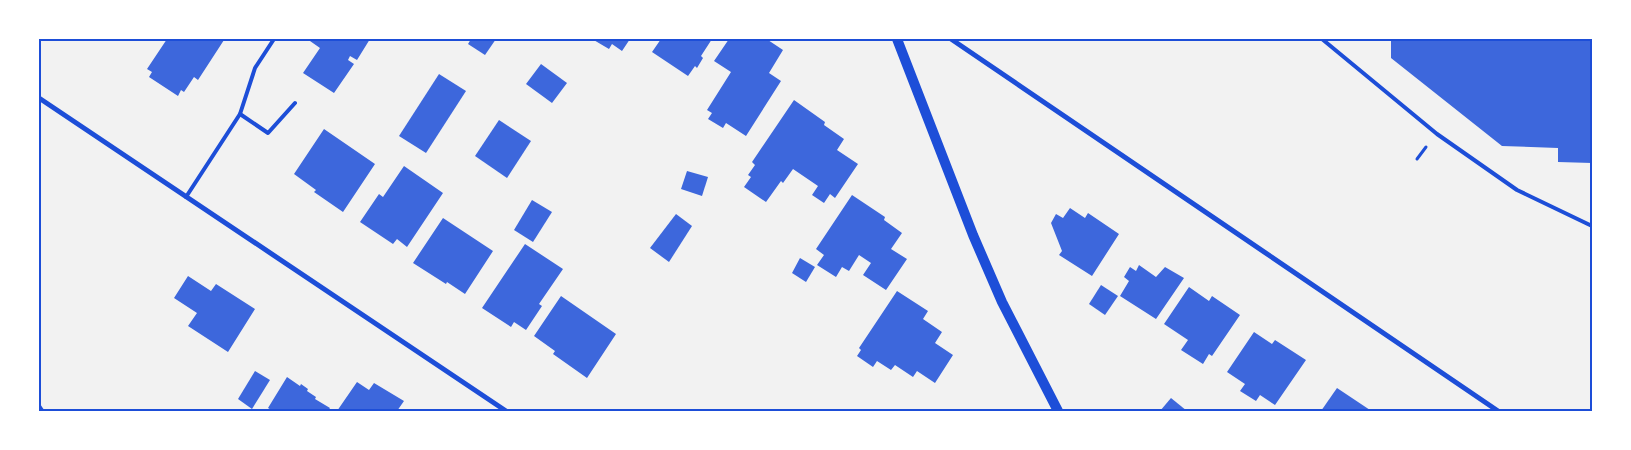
<svg xmlns="http://www.w3.org/2000/svg" width="1631" height="450" font-family="'Roboto Condensed',sans-serif">
<style>
.building{fill:#3d67dc}
.lines{fill:none;stroke-linecap:round;stroke-linejoin:round}
.path{stroke:#1d4ed8;stroke-width:3}
.service{stroke:#1d4ed8;stroke-width:4}
.minor{stroke:#1d4ed8;stroke-width:5}
.secondary{stroke:#1d4ed8;stroke-width:10}
.neatline{fill:none;stroke:#1d4ed8;stroke-width:2}
</style>
<rect width="100%" height="100%" fill="#f2f2f2"/>
<g class="building">
<polygon points="167,39 224,40 198,80 194,77 184,92 181,90 178,96 149,77 152,72 147,69"/>
<polygon points="312,39 370,39 357,60 350,56 348,60 354,64 334,93 303,73 320,48 310,41"/>
<polygon points="471,39 496,39 485,55 468,44"/>
<polygon points="592,39 630,39 622,51 612,44 609,49"/>
<polygon points="661,39 712,39 701,56 703,58 697,68 695,66 688,76 652,52"/>
<polygon points="729,39 769,39 768,40 783,50 769,73 781,81 746,136 726,123 723,128 708,119 712,113 707,110 731,72 714,61"/>
<polygon points="1391,39 1592,39 1592,163 1558,162 1558,148 1502,146 1391,58"/>
<polygon points="541,64 567,83 552,103 526,84"/>
<polygon points="439,74 466,91 426,153 399,136"/>
<polygon points="794,100 825,122 824,125 844,139 837,150 858,164 835,198 830,194 824,203 812,195 818,186 793,169 783,183 781,181 766,202 744,187 751,177 748,175 755,165 752,162"/>
<polygon points="499,120 531,141 507,178 475,156"/>
<polygon points="324,129 375,164 343,212 314,192 316,190 294,174"/>
<polygon points="404,166 443,193 407,247 397,239 393,244 360,222 379,194 383,197"/>
<polygon points="687,171 708,177 702,196 681,189"/>
<polygon points="852,195 885,217 884,220 902,233 891,249 907,259 886,290 863,275 871,263 859,255 849,271 842,267 836,277 817,265 824,255 816,249"/>
<polygon points="532,200 552,212 533,242 514,230"/>
<polygon points="1070,208 1085,218 1088,213 1119,234 1092,276 1059,255 1062,251 1051,223 1056,214 1063,218"/>
<polygon points="676,214 692,226 669,262 650,248"/>
<polygon points="443,218 493,251 465,294 447,282 446,284 413,263"/>
<polygon points="525,244 563,269 539,304 542,306 526,330 514,322 511,327 482,308"/>
<polygon points="800,258 815,267 806,282 792,273"/>
<polygon points="1139,265 1156,277 1165,267 1184,278 1156,319 1120,296 1129,281 1124,277 1130,267 1136,271"/>
<polygon points="188,276 211,291 216,284 255,309 228,352 188,326 197,313 174,298"/>
<polygon points="1101,285 1118,296 1105,315 1089,304"/>
<polygon points="1189,287 1209,301 1212,296 1240,315 1212,356 1209,354 1203,364 1181,350 1188,340 1164,324"/>
<polygon points="897,291 928,311 923,319 942,332 935,343 953,355 935,383 917,371 913,377 895,365 891,370 877,361 873,367 857,356 861,350 859,348"/>
<polygon points="561,296 616,334 587,378 553,354 555,351 534,336"/>
<polygon points="1254,332 1272,344 1275,340 1306,360 1275,405 1260,395 1256,401 1240,391 1245,384 1227,372"/>
<polygon points="255,371 270,380 252,409 238,399"/>
<polygon points="287,377 300,386 301,384 308,389 307,391 316,397 315,399 330,408 328,411 273,411 268,408"/>
<polygon points="357,382 369,390 374,383 404,401 397,411 337,411"/>
<polygon points="1337,388 1370,410 1369,411 1321,411"/>
<polygon points="1171,398 1187,411 1160,411"/>
</g>
<g class="lines">
<g class="path">
<polyline points="1417,159 1426,147"/>
<polyline points="39,405 43,411"/>
</g>
<g class="service">
<polyline points="1322,39 1437,134 1517,190 1592,226"/>
<polyline points="240,114 268,133 295,103"/>
<polyline points="186,197 240,114 255,68 274,39"/>
</g>
<g class="minor">
<polyline points="951,39 1498,411"/>
<polyline points="39,98 506,411"/>
</g>
<polyline class="secondary" points="897,39 973,235 1002,302 1058,411"/>
</g>
<rect width="1631" height="450" fill="none" stroke="#ffffff" stroke-width="80"/>
<rect x="40" y="40" width="1551" height="370" class="neatline"/>
</svg>
